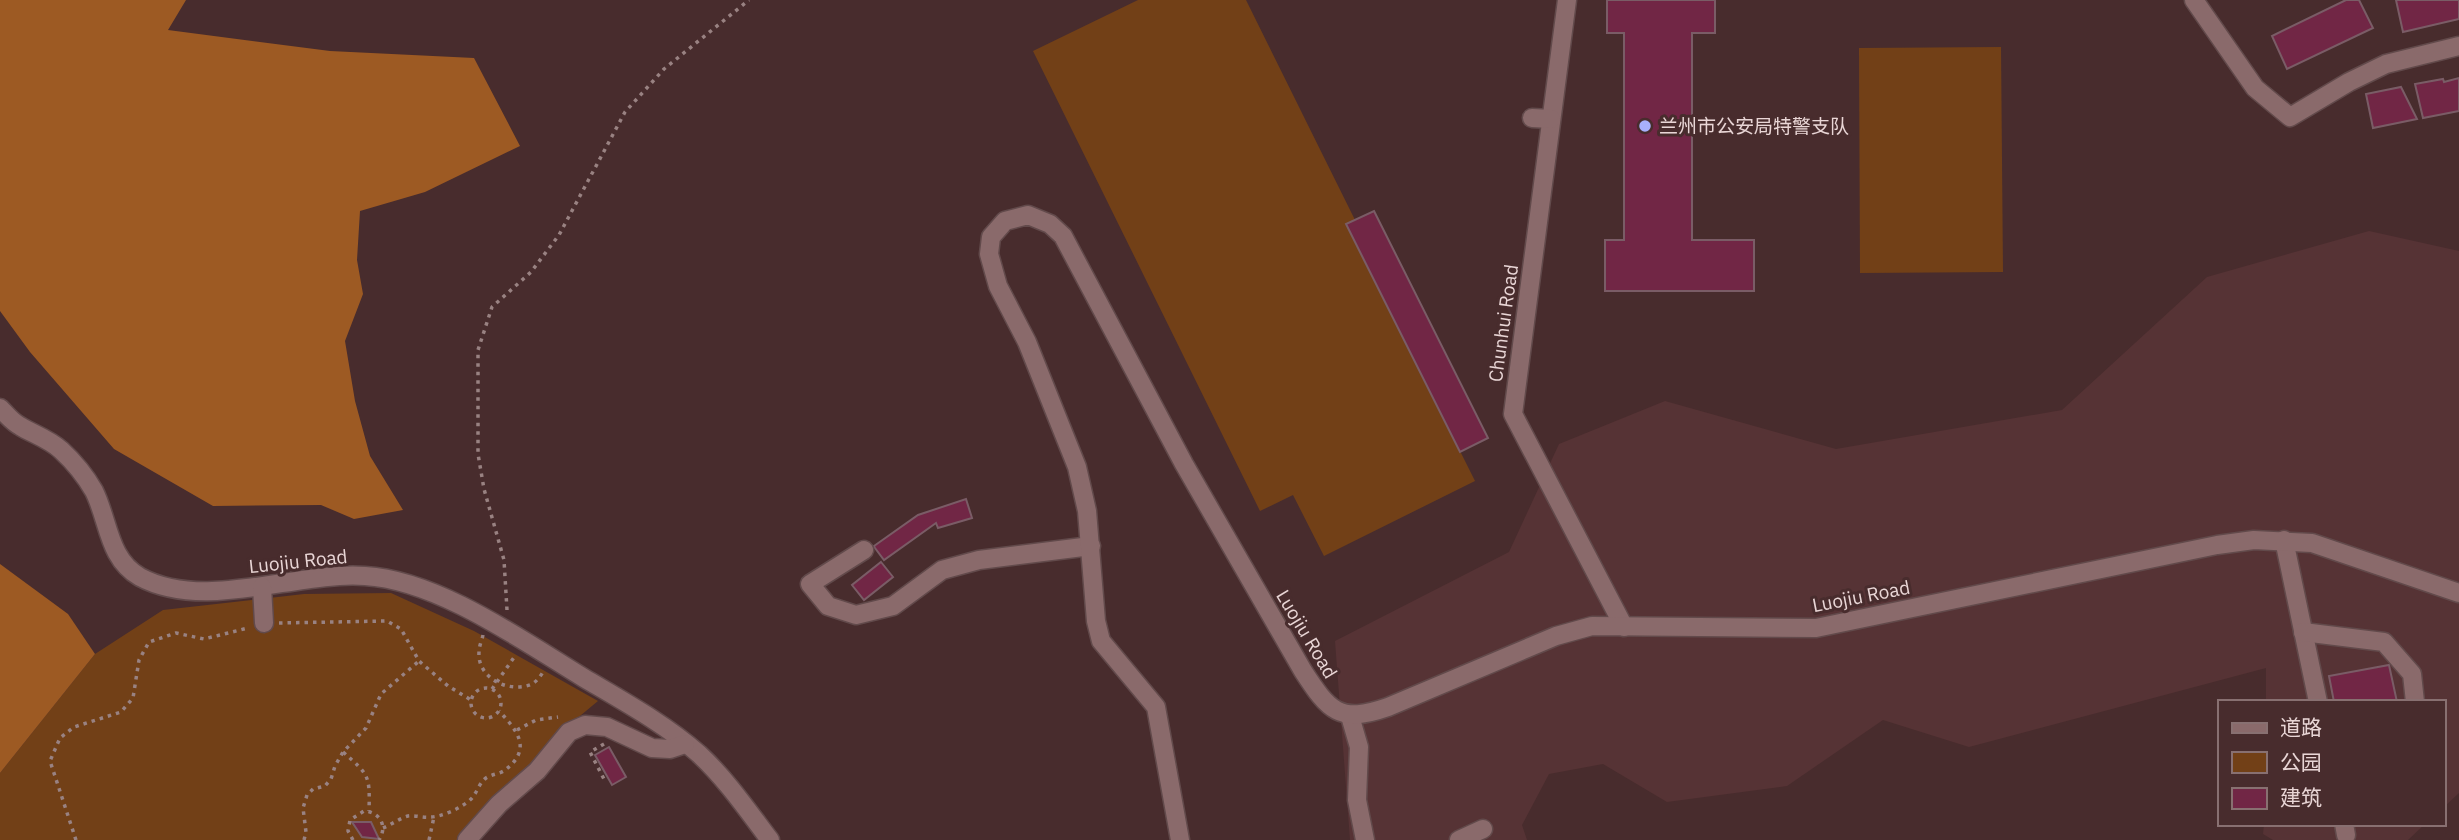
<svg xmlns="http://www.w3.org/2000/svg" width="2459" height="840" font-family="'IBM Plex Sans','Noto Sans SC',sans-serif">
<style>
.built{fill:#563335}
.green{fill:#724017}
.forest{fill:#9d5a23}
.building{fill:#712645;stroke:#7a5c66;stroke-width:2}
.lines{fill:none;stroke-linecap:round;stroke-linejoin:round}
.minor-casing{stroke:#624a4b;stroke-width:21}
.path{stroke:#998282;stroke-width:3.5;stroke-dasharray:3.5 5;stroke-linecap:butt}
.minor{stroke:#8a6a6b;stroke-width:18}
.poi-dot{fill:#a8b0fc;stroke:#482c2d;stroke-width:2.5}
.labels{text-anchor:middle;stroke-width:6;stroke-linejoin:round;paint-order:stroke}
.poi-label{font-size:19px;fill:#e9d6d6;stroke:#482c2d;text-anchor:start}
.street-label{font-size:19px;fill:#e9d6d6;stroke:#482c2d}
</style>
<rect width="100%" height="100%" fill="#482c2d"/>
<g class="built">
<polygon points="2369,231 2459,251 2459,793 2443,808 2443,702 2266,702 2266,668 1969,747 1883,720 1787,786 1667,802 1603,764 1549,774 1522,825 1527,840 1350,840 1335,641 1509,552 1559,444 1665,401 1836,449 2062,410 2207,277"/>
<polygon points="2264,824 2425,824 2408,840 2273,840 2263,834"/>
</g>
<g class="green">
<polygon points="1138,0 1246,0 1355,220 1347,225 1475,481 1324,556 1293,495 1260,511 1033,51"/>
<polygon points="2001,47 2003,272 1860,273 1859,48"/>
<polygon points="391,593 474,631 598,701 557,735 530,767 489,801 460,840 0,840 0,773 95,654 163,610 304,594"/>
</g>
<g class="forest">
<polygon points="0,0 186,0 168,30 330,51 474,58 520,146 425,192 360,211 357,260 363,294 345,341 355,401 370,456 403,510 354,519 321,505 213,506 114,449 30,352 0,311"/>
<polygon points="0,564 68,614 95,654 0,773"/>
</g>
<g class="building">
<polygon points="1607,0 1715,0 1715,33 1692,33 1692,240 1754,240 1754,291 1605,291 1605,240 1624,240 1624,33 1607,33"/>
<polygon points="2346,0 2359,0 2373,28 2287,69 2272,36"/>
<polygon points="2396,0 2459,0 2459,19 2403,32"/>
<polygon points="2459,78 2459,111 2423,118 2415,84 2443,79 2444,82"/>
<polygon points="2401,87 2417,119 2373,128 2366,94"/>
<polygon points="1374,211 1488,438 1460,452 1346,224"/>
<polygon points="966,499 972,518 938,528 936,523 884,560 875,548 874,546 918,515"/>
<polygon points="881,562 893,577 864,600 852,585"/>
<polygon points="2389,665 2397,702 2334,702 2329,676"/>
<polygon points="609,747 626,777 612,785 595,755"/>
<polygon points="352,822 371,822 379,839 362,837"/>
</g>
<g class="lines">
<g class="minor-casing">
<g id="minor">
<polyline points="1567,0 1513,414 1624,627"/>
<polyline points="2194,0 2255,88 2290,117 2349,82 2386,64 2459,46"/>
<polyline points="1532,118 1551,119"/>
<path d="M 0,408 C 6,414 12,422 20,426 C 33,434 49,439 61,450 C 73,461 86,477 94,491 C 109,521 108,559 140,577 C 205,612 296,571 365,576 C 438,580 523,641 584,678 C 623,701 665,724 699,754 C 726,779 748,811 770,840"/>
<polyline points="2284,540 2318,702"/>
<polyline points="864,550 810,584 828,606 856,615 893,606 942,570 979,560 1091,546"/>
<polyline points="262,587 264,623"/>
<polyline points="2303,632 2384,642 2412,674 2415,702"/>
<polyline points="1350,716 1359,747 1357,800 1365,840"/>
<polyline points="2344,824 2346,835"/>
<polyline points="467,840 499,804 537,771 569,732 585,725 607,727 652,748 670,749 685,744"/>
<path d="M 1180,840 L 1156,707 L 1101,641 L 1096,621 L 1087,511 L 1077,467 L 1027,342 L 998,286 L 989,254 L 991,237 L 1005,221 L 1028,215 L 1050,224 L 1063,236 L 1184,464 L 1303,671 C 1329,711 1339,724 1388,707 L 1556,636 L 1592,626 L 1816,628 L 2217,545 L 2254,540 L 2312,543 L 2459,593"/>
<polyline points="1459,840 1483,829"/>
</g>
</g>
<g class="path">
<polyline points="507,610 504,560 484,489 478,454 478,350 492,307 531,272 559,235 625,112 664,69 749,0"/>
<polyline points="279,623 387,621 401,629 419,661 448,686 471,700"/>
<path d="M 483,635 C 482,640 479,646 479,652 C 477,678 509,694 532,684 C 536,682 540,677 543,672"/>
<circle cx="486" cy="703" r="15"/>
<polyline points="492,689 515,656"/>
<polyline points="517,730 536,720 558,717"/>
<polyline points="604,744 590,752 606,783"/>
<path d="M 343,752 C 369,775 370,775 369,811"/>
<path d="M 383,828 C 391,825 400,818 408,816 C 415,815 423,818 430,817 C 442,817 461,808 470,800 C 477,794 478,784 486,778 C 492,774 500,774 505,770 C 533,749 517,730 499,711"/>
<polyline points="76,840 50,761 60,738 74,727 121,712 133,698 139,660 149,642 176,633 204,639 248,628"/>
<polyline points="304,840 306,832 303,808 307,795 313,789 325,786 331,779 335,766 343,752 366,728 381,694 419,661"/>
<path d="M 353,840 L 348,831 L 350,820 L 364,811 C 380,812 388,826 379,840"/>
<polyline points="429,840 434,817"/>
</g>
<use href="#minor" class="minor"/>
</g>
<circle class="poi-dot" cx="1645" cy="126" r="7"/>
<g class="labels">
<g class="poi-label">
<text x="1659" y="133">兰州市公安局特警支队</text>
</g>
<g class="street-label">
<text transform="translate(1503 323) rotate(-82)" y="7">Chunhui Road</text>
<text transform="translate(298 561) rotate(-6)" y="7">Luojiu Road</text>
<text transform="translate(1861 596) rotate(-11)" y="7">Luojiu Road</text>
<text transform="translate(1307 634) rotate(59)" y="7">Luojiu Road</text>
</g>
</g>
<rect x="2218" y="700" width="228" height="126" fill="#482c2d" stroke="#887071" stroke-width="2"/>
<rect x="2232" y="723" width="35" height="10" fill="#8a6a6b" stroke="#887071" stroke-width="2"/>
<text x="2280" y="735" font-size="21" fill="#e9d6d6">道路</text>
<rect x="2232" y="752" width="35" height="21" fill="#724017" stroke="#887071" stroke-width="2"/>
<text x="2280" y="770" font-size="21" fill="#e9d6d6">公园</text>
<rect x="2232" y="788" width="35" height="21" fill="#712645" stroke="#887071" stroke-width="2"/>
<text x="2280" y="805" font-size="21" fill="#e9d6d6">建筑</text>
</svg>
